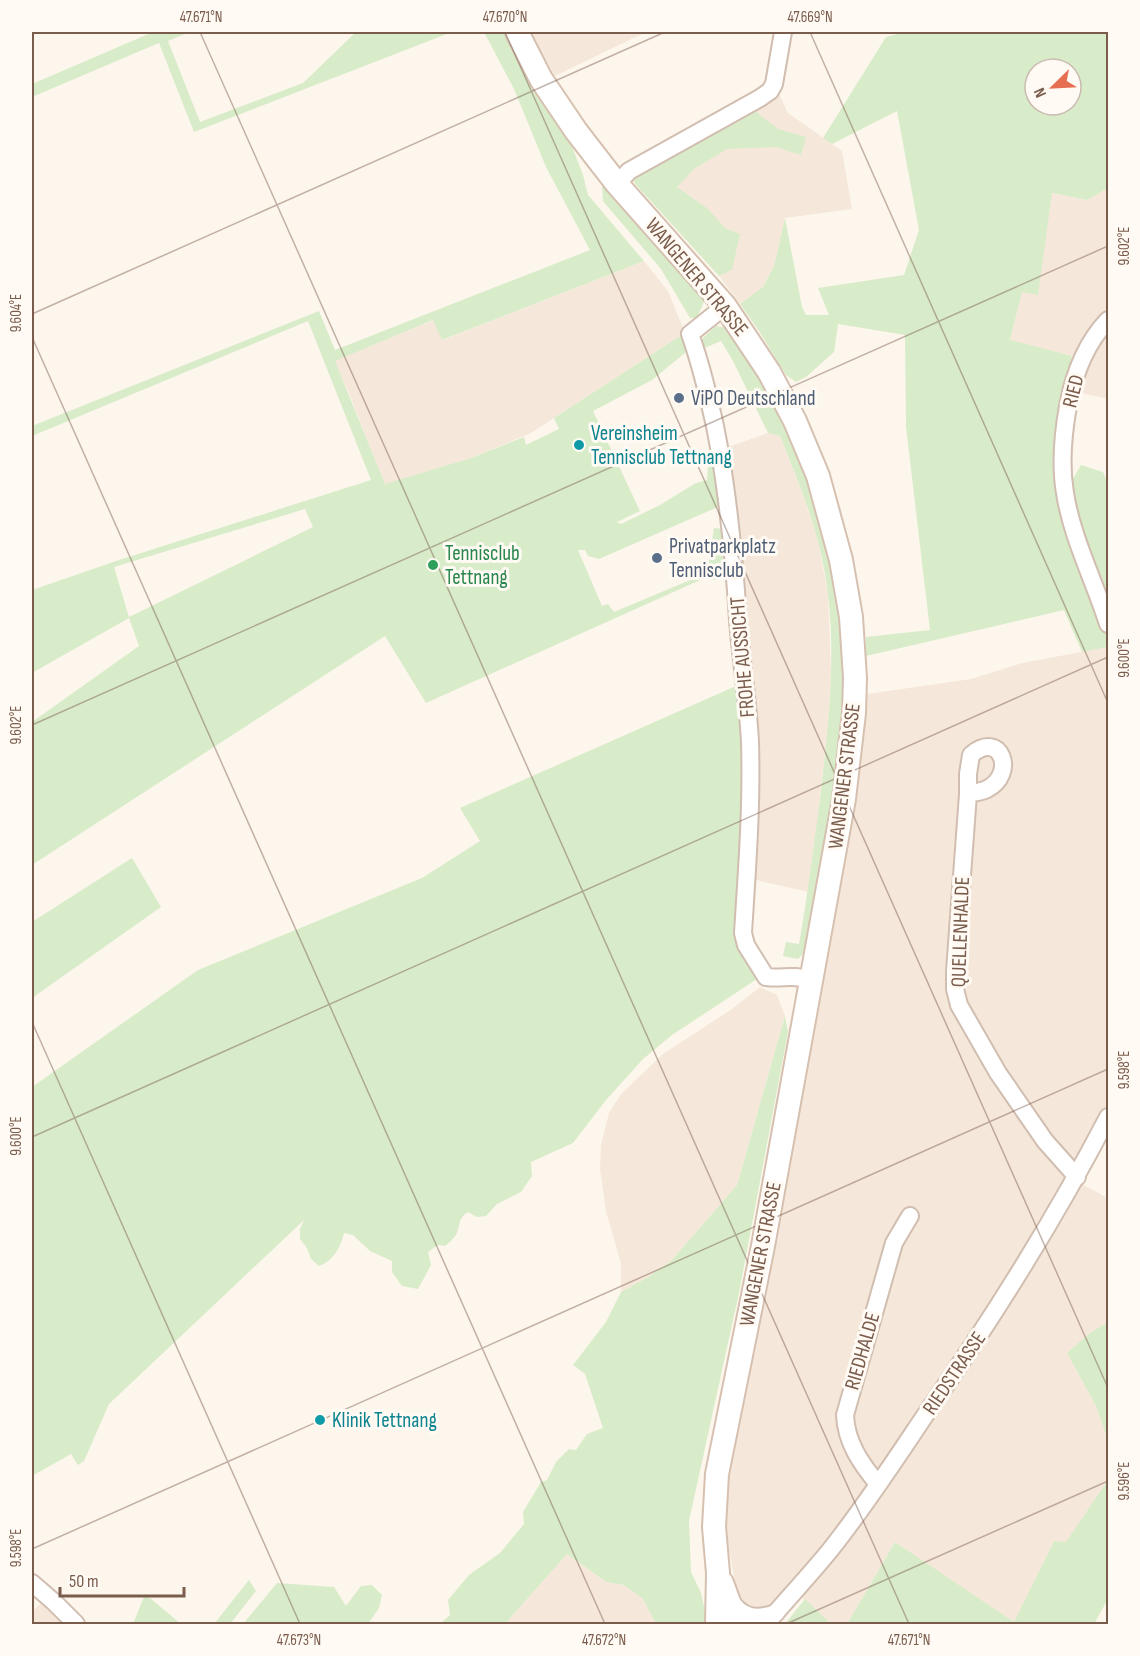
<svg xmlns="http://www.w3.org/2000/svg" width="1140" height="1656" font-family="'Sofia Sans Condensed',sans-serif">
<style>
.residential{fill:#f5e8da}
.green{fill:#d8ecc9;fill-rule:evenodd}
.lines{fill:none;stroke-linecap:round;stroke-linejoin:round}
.street-casing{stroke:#d1beb0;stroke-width:20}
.secondary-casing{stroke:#d6c0b0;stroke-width:26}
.street{stroke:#fff;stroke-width:16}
.secondary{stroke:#fff;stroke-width:22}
.ticks{fill:none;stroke:#7a5c4d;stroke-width:1.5;stroke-opacity:0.45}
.service-dot{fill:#5c6f8a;stroke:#fffaf3;stroke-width:2}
.culture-dot{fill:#0f9aa8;stroke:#fffaf3;stroke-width:2}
.leisure-dot{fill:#2e9e5b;stroke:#fffaf3;stroke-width:2}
.labels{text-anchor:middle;stroke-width:6;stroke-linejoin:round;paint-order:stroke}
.street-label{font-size:21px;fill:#7a5c4d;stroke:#fffaf3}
.service-label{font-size:21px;fill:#4e5e75;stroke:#fffaf3;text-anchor:start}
.culture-label{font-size:21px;fill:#0d838f;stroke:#fffaf3;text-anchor:start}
.leisure-label{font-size:21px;fill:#27864d;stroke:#fffaf3;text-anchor:start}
.neatline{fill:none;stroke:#7a5c4d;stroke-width:2}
.ticks-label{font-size:15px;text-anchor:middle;fill:#7a5c4d}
</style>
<rect width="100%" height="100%" fill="#fdf6ec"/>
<g class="residential">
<polygon points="531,32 646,32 555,76"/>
<polygon points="776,87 788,113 842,151 852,209 785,218 774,266 763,287 740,304 719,276 633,180"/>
<polygon points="1108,188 1108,399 1072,391 1081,358 1010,341 1022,291 1038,294 1051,193 1087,200"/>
<polygon points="644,261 668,291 686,335 677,338 531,433 471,458 385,485 349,393 334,361 434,320 443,340"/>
<polygon points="768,433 780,436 803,495 818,540 828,595 831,670 828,728 809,892 747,878 751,814 719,450"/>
<polygon points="1108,647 1108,1109 1072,1179 1108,1198 1108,1322 1090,1333 1067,1353 1096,1406 1108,1441 1108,1480 1066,1543 1054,1541 1014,1623 895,1542 847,1624 831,1624 790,1587 766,1611 747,1610 738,1599 726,1532 728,1474 853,806 867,694 971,679 1022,663"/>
<polygon points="760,987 777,995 785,1016 737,1185 671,1261 648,1277 621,1292 621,1264 606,1211 600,1169 601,1145 609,1113 621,1094 663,1054 732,1009"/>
<polygon points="567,1554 606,1582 624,1585 643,1599 656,1624 505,1624"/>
<polygon points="42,1602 66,1624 32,1624 32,1612"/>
</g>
<g class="green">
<polygon points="153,32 190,32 168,41 200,122 303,83 356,32 452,32 194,132 159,43 32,97 32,84"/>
<path d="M 484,32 L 506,32 L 570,141 L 583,175 L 588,195 L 644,261 L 442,340 L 433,320 L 335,361 L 385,484 L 471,458 L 524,437 L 526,445 L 559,429 L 554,418 L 677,338 L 686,335 L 691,348 L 652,380 L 593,411 L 640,511 L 617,522 L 621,524 L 660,505 L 696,483 L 707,480 L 708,464 L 716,464 L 720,506 L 599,559 L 588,556 L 585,550 L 578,550 L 602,606 L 608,604 L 614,612 L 707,573 L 714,528 L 723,529 L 727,562 L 726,577 C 719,580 713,582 707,577 L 426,703 L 385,636 L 32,865 L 32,722 L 139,646 L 129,618 L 32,673 L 32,590 L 119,560 L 371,480 L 308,321 L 32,436 L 32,426 L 319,311 L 335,350 L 590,250 L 546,167 L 514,89 ZM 305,509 L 313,527 L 129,617 L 114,567 Z"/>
<path d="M 904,32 L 1108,32 L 1108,188 L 1087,200 L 1052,193 L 1038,295 L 1022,292 L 1010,340 L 1072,356 L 1058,413 L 1055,474 L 1074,477 L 1081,465 L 1103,472 L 1108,484 L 1108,647 L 1082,652 L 1064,610 L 866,656 L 866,637 L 930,630 L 906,427 L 905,335 L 838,324 L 834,352 L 806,377 L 796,382 L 786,375 L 759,331 L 740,304 L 763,287 L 774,266 L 785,218 L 802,307 L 806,315 L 829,315 L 818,288 L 904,275 L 919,230 L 897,111 L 832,144 L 823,138 L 886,37 ZM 1035,69 L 1071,69 L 1071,105 L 1035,105 Z"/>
<polygon points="750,107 778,129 806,137 801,155 776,147 727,149 694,169 677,187 708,209 725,228 740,234 732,270 719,276 637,186 633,180 633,175"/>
<polygon points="602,186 605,186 705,299 697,318 690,318 661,269 603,201"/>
<path d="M 716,326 L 727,328 C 742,351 761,375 773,400 C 818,492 848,595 844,698 C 841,782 821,871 804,953 L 798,959 L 783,956 L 786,942 L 799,944 C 808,893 814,843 821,791 C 829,719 838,642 824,569 C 816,523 797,479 780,436 L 768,433 L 733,361 L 721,341 L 700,350 L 703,338 Z"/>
<path d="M 745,682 L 743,933 L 760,977 L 672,1035 L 643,1059 L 606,1100 L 573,1143 L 531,1162 L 532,1176 L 521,1192 L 497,1204 L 486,1216 L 477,1217 L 468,1212 C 457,1219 461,1225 456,1235 C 453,1239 449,1243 445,1246 L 438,1245 L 428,1252 L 431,1265 L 418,1289 L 402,1286 L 392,1272 L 392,1261 L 370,1251 L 353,1235 L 344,1233 C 341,1247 333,1261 319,1266 L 311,1259 L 307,1248 L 300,1239 L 300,1229 L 304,1220 L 109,1404 L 84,1461 L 78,1465 L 71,1454 L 32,1476 L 32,1087 L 198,970 L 422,878 L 480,841 L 460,808 Z"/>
<polygon points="132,858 161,907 32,998 32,922"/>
<polygon points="785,1016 788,1032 739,1293 689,1521 691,1572 701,1593 705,1611 704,1624 656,1624 643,1599 624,1585 606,1582 567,1554 505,1624 440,1624 450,1615 448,1600 469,1575 500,1553 524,1524 523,1512 541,1482 547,1480 556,1462 569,1449 576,1450 587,1434 603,1428 585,1374 573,1365 606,1322 621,1292 648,1277 671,1261 737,1185"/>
<polygon points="1108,1322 1108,1441 1096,1406 1067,1353 1090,1333"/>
<polygon points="1108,1480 1108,1599 1094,1624 847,1624 895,1542 1014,1622 1054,1541 1066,1542"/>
<polygon points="249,1580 256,1591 230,1624 214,1624"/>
<polygon points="277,1583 334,1587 346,1606 361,1586 372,1585 382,1595 379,1608 368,1624 243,1624"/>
<polygon points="145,1594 181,1624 133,1624"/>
<polygon points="805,1599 831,1624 785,1624"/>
</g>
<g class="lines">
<g class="street-casing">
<g id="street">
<polyline points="617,184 629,171 760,98 770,91 774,84 783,32"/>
<path d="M 725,306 L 690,334 C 701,364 708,395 715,426 C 728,491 734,555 738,620 C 741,661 748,701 750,742 C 752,806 747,869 743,933 L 746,945 L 766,977 C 784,979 792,974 811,980"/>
<path d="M 1108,320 C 1085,344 1074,374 1068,406 C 1063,434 1060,464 1065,493 C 1072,538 1094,580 1108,624"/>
<path d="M 968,794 L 968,774 L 971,755 C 1001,729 1017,774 987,789 C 981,792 975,792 968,794 L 955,971 L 955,989 L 959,1005 L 998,1073 L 1045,1141 L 1077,1177"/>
<path d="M 878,1484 C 861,1464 846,1442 845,1415 L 894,1243 L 910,1216"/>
<polyline points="32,1583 54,1602 76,1624"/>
<path d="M 730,1600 C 742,1618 756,1620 776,1613"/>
<path d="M 766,1624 C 787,1599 810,1575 831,1549 C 866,1505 897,1457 928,1411 C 994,1316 1055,1219 1108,1117"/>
</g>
</g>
<g class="secondary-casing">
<g id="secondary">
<polyline points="517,32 541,79 576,131 617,184 725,306 769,372 795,421 818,476 841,560 851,617 855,678 854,713 844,799 763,1246 717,1474 714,1527 718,1573 717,1624"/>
<polyline points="722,1583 737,1624"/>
</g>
</g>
<use href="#street" class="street"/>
<use href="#secondary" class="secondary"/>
</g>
<path class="ticks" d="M 200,32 L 909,1624M 505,32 L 1108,1388M 810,32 L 1108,703M 32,314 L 665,32M 32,337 L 605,1624M 32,725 L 1108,246M 32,1022 L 300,1624M 32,1137 L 1108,657M 32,1549 L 1108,1069M 786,1624 L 1108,1481"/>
<g class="service-dot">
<circle cx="679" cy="398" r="6"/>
<circle cx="657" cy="558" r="6"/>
</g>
<g class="culture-dot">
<circle cx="579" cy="445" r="6"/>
<circle cx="320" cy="1420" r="6"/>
</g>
<circle class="leisure-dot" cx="433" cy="565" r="6"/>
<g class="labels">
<g class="street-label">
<text transform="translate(697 277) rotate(50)" y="7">WANGENER STRASSE</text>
<text transform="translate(1073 391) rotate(-76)" y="7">RIED</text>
<text transform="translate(742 657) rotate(-95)" y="7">FROHE AUSSICHT</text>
<text transform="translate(844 776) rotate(-83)" y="7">WANGENER STRASSE</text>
<text transform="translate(960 932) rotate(-88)" y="7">QUELLENHALDE</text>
<text transform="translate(760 1254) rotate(-79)" y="7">WANGENER STRASSE</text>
<text transform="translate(862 1351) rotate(-74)" y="7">RIEDHALDE</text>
<text transform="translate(954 1373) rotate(-56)" y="7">RIEDSTRASSE</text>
</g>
<g class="service-label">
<text x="691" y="405">ViPO Deutschland</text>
<text x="669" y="553">Privatparkplatz<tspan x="669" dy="24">Tennisclub</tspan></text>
</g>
<g class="culture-label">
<text x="591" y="440">Vereinsheim<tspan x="591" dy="24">Tennisclub Tettnang</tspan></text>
<text x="332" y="1427">Klinik Tettnang</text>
</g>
<g class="leisure-label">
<text x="445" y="560">Tennisclub<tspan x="445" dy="24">Tettnang</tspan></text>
</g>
</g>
<rect width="1140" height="1656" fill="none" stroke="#fffaf3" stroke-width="66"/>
<g transform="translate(1053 87) rotate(246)"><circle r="28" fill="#fffaf3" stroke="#cabbb1" stroke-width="1.5"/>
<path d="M0-4.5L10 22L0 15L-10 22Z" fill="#e76f51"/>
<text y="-9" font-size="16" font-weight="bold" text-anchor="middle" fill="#7a5c4d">N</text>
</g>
<path d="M60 1587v9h124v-9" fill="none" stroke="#7a5c4d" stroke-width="3"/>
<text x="69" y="1587" font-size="18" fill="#7a5c4d" stroke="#fffaf3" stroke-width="4.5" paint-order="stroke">50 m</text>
<rect x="33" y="33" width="1074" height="1590" class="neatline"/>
<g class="ticks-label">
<text x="201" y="22">47.671°N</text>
<text x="505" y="22">47.670°N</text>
<text x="810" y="22">47.669°N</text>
<text transform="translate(1124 246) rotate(-90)" y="5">9.602°E</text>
<text transform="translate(16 313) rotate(-90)" y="5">9.604°E</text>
<text transform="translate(1124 658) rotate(-90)" y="5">9.600°E</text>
<text transform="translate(16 725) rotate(-90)" y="5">9.602°E</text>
<text transform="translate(1124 1070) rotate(-90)" y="5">9.598°E</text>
<text transform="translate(16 1136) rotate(-90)" y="5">9.600°E</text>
<text transform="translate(1124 1481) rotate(-90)" y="5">9.596°E</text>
<text transform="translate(16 1548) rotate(-90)" y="5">9.598°E</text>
<text x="299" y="1645">47.673°N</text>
<text x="604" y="1645">47.672°N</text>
<text x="909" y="1645">47.671°N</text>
</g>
</svg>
